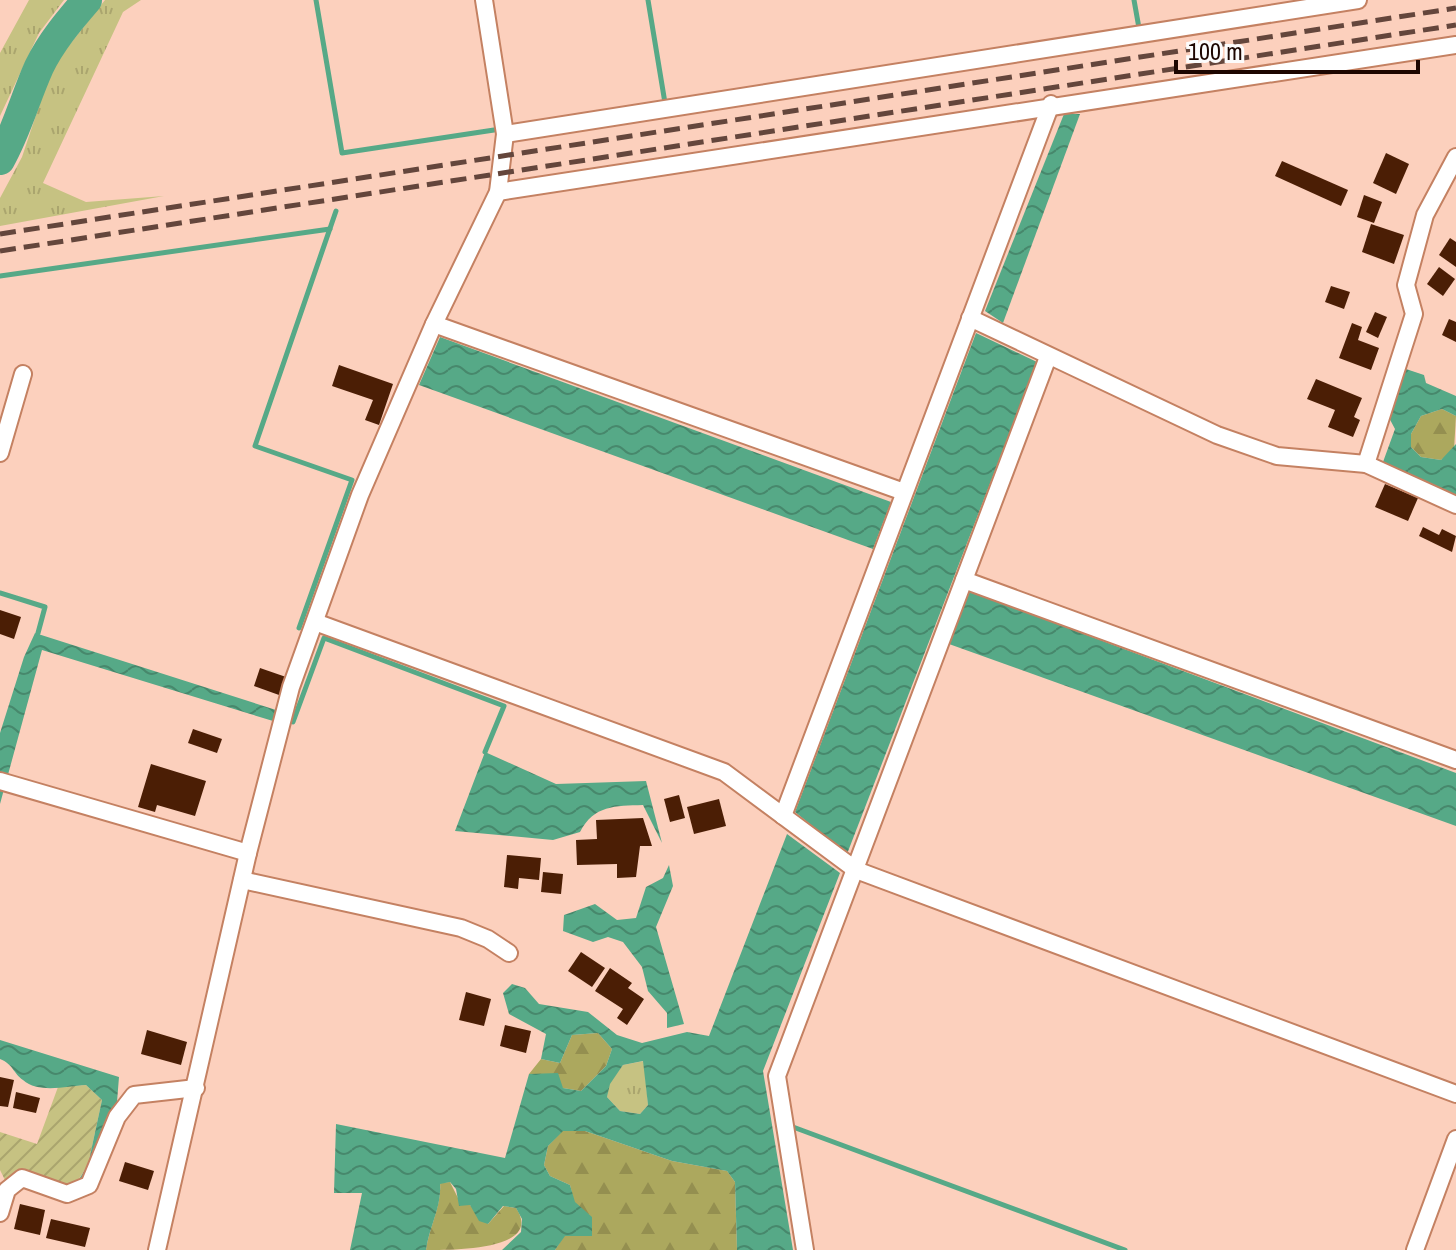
<svg xmlns="http://www.w3.org/2000/svg" width="1456" height="1250" font-family="'Archivo Narrow',sans-serif">
<style>
.grass{fill:url(#grass-tufts)}
.forest{fill:url(#forest-firs)}
.garden{fill:url(#garden-furrows)}
.water{fill:url(#water-waves);fill-rule:evenodd}
.lines{fill:none;stroke-linecap:round;stroke-linejoin:round}
.stream{stroke:#56a987;stroke-width:5}
.river{stroke:#56a987;stroke-width:30}
.building{fill:#4b1e05}
.minor-casing{stroke:#c48162;stroke-width:20}
.minor{stroke:#fff;stroke-width:16}
.rail{stroke:#64463c;stroke-width:5;stroke-dasharray:16 8;stroke-linecap:butt}
</style>
<defs>
<pattern id="grass-tufts" width="24" height="20" patternUnits="userSpaceOnUse" patternTransform="scale(2)"><rect width="24" height="20" fill="#c6c282"/><path d="M3 7l-1-3M5 7V3M7 7l1-3M15 17l-1-3M17 17v-4M19 17l1-3" fill="none" stroke="#aaa56e"/></pattern>
<pattern id="forest-firs" width="22" height="20" patternUnits="userSpaceOnUse" patternTransform="scale(2)"><rect width="22" height="20" fill="#aca85e"/><path d="M5 1l3.5 6h-7zM16 11l3.5 6h-7z" fill="#948f50"/></pattern>
<pattern id="garden-furrows" width="10" height="10" patternUnits="userSpaceOnUse" patternTransform="scale(2)"><rect width="10" height="10" fill="#c6c282"/><path d="M-1 1l2-2M0 10L10 0M9 11l2-2" fill="none" stroke="#aaa56e"/></pattern>
<pattern id="water-waves" width="16" height="10" patternUnits="userSpaceOnUse" patternTransform="scale(2)"><rect width="16" height="10" fill="#56a987"/><path d="M0 5q4-4 8 0t8 0" fill="none" stroke="#47886c"/></pattern>
</defs>
<rect width="100%" height="100%" fill="#fcd0bd"/>
<g class="grass">
<polygon points="29,0 64,0 39,33 0,116 0,53"/>
<polygon points="105,0 141,0 123,12 43,183 86,202 164,196 0,226 0,198 22,157 52,67"/>
<polygon points="644,1061 648,1105 640,1114 620,1111 607,1097 609,1084 623,1065"/>
</g>
<g class="forest">
<polygon points="1442,409 1456,416 1454,450 1441,460 1421,457 1411,447 1411,434 1421,416"/>
<polygon points="598,1033 612,1049 606,1066 581,1091 563,1088 529,1074 541,1059 560,1063 572,1035"/>
<path d="M 562,1131 L 585,1131 L 672,1161 L 727,1171 L 735,1182 L 737,1250 L 555,1250 C 569,1230 577,1208 570,1185 L 550,1176 L 544,1165 L 548,1146 Z"/>
<path d="M 450,1182 L 459,1200 L 470,1205 L 488,1224 L 504,1206 L 516,1208 C 544,1250 455,1250 426,1250 C 429,1227 442,1206 440,1183 Z"/>
</g>
<polygon class="garden" points="86,1085 102,1100 88,1165 73,1188 24,1174 5,1180 0,1170 0,1132 37,1144 58,1087"/>
<g class="water">
<polygon points="1064,114 1080,114 1003,323 985,311"/>
<polygon points="976,333 1037,362 847,854 795,812"/>
<polygon points="440,337 891,502 873,549 419,385"/>
<polygon points="1403,368 1424,375 1426,383 1456,396 1456,416 1442,409 1421,416 1411,434 1411,447 1421,457 1441,460 1456,444 1456,496 1383,462 1395,429 1387,414"/>
<polygon points="969,591 1456,773 1456,826 949,644"/>
<polygon points="35,633 276,710 273,721 42,650 0,804 0,733 24,657"/>
<path d="M 485,752 L 556,784 L 646,781 L 662,843 L 643,805 C 615,806 594,805 580,832 L 553,840 L 455,831 Z"/>
<path d="M 787,834 L 840,873 L 763,1071 L 793,1250 L 737,1250 L 735,1182 L 727,1171 L 672,1161 L 585,1131 L 563,1131 L 548,1146 L 544,1165 L 550,1176 L 570,1185 L 575,1202 L 592,1217 L 592,1236 L 565,1236 L 555,1250 L 502,1250 L 521,1232 L 522,1219 L 516,1208 L 503,1206 L 488,1224 L 479,1221 L 470,1205 L 459,1206 L 456,1189 L 450,1182 L 440,1184 C 442,1206 429,1227 426,1250 L 350,1250 L 362,1193 L 334,1193 L 336,1124 L 505,1158 L 529,1074 L 558,1073 L 563,1088 L 581,1091 L 606,1066 L 612,1049 L 598,1033 L 572,1035 L 560,1063 L 541,1059 L 546,1034 L 509,1014 L 503,993 L 512,984 L 525,988 L 539,1004 L 588,1012 L 617,1035 L 642,1043 L 687,1032 L 709,1036 ZM 643,1061 L 648,1105 L 640,1114 L 620,1111 L 607,1097 L 610,1084 L 623,1065 Z"/>
<polygon points="669,865 673,886 656,927 684,1024 667,1028 667,1013 648,991 642,967 623,942 608,937 593,942 563,931 564,915 595,904 617,920 636,918 646,887 663,878"/>
<path d="M 0,1040 L 119,1077 L 117,1102 L 87,1175 L 78,1181 L 88,1165 L 102,1100 L 86,1085 C 67,1086 39,1094 23,1080 C 13,1073 13,1064 0,1059 Z"/>
</g>
<g class="lines">
<g class="stream">
<polyline points="316,0 342,153 494,130"/>
<polyline points="648,0 665,103"/>
<polyline points="1134,0 1139,28"/>
<polyline points="0,276 330,229"/>
<polyline points="0,593 45,607 38,633"/>
<polyline points="299,628 352,480 255,446 336,211"/>
<polyline points="293,722 324,638 504,706 485,752"/>
<polyline points="793,1127 1125,1250"/>
</g>
<path class="river" d="M 0,160 C 17,130 25,98 39,67 C 51,42 69,21 87,0"/>
</g>
<g class="building">
<polygon points="1386,153 1409,164 1396,194 1373,183"/>
<polygon points="1282,161 1348,190 1341,206 1275,176"/>
<polygon points="1364,195 1382,202 1374,223 1357,217"/>
<polygon points="1371,224 1404,235 1394,264 1362,252"/>
<polygon points="1450,238 1456,242 1456,267 1439,255"/>
<polygon points="1439,267 1455,279 1443,296 1427,284"/>
<polygon points="1331,286 1350,292 1344,309 1325,302"/>
<polygon points="1375,312 1387,317 1378,338 1366,332"/>
<polygon points="1449,319 1456,322 1456,342 1442,335"/>
<polygon points="1352,323 1362,327 1358,340 1379,348 1371,370 1339,358"/>
<polygon points="339,365 393,384 379,425 365,420 373,400 332,386"/>
<polygon points="1316,379 1362,398 1354,417 1360,420 1353,437 1328,427 1335,410 1307,399"/>
<polygon points="1385,484 1418,498 1408,521 1375,507"/>
<polygon points="1423,527 1439,535 1442,529 1456,536 1452,552 1419,536"/>
<polygon points="0,610 21,617 14,639 0,634"/>
<polygon points="260,668 286,677 279,695 254,686"/>
<polygon points="193,729 222,739 217,753 188,743"/>
<polygon points="151,764 206,781 195,816 157,805 155,812 138,807"/>
<polygon points="679,795 685,818 670,822 664,799"/>
<polygon points="719,799 726,826 694,834 687,807"/>
<polygon points="643,818 652,846 640,846 636,877 617,878 617,864 577,865 576,840 597,839 596,820"/>
<polygon points="507,855 541,858 539,880 519,878 518,889 504,887"/>
<polygon points="543,872 563,874 561,894 541,892"/>
<polygon points="581,952 605,968 592,987 568,971"/>
<polygon points="610,968 632,983 628,988 644,999 627,1025 617,1018 623,1009 595,991"/>
<polygon points="466,992 491,999 484,1026 459,1020"/>
<polygon points="505,1025 531,1031 526,1053 500,1046"/>
<polygon points="147,1030 187,1042 181,1065 141,1054"/>
<polygon points="0,1077 14,1080 8,1107 0,1106"/>
<polygon points="16,1092 40,1098 36,1113 13,1108"/>
<polygon points="125,1162 154,1171 148,1190 119,1181"/>
<polygon points="20,1204 45,1210 40,1235 14,1229"/>
<polygon points="51,1219 90,1228 85,1247 46,1238"/>
</g>
<g class="lines">
<g class="minor-casing">
<g id="minor">
<polyline points="505,134 1358,0"/>
<polyline points="498,192 1456,45"/>
<polyline points="970,318 1217,435 1277,456 1366,464 1456,505"/>
<polyline points="434,324 904,492"/>
<polyline points="0,453 23,374"/>
<polyline points="1366,464 1414,314 1406,285 1425,215 1456,157"/>
<polyline points="964,580 1456,760"/>
<polyline points="315,622 724,772 856,870 1456,1094"/>
<polyline points="0,781 248,853"/>
<polyline points="783,816 1051,104"/>
<polyline points="242,880 461,928 488,939 509,953"/>
<polyline points="0,1213 7,1190 22,1178 67,1194 89,1185 117,1117 134,1095 196,1088"/>
<polyline points="157,1250 248,853 291,687 360,495 434,324 498,192 505,134 484,0"/>
<polyline points="805,1250 777,1076 1048,357"/>
<polyline points="1415,1250 1456,1139"/>
</g>
</g>
<use href="#minor" class="minor"/>
<g class="rail">
<polyline points="0,234 1456,8"/>
<polyline points="0,251 1456,25"/>
</g>
</g>
<path d="M1176 60v12h242v-12" fill="none" stroke="#1d0600" stroke-width="4"/>
<text x="1188" y="60" font-size="24" fill="#1d0600" stroke="#fcfcfc" stroke-width="6" paint-order="stroke">100 m</text>
</svg>
